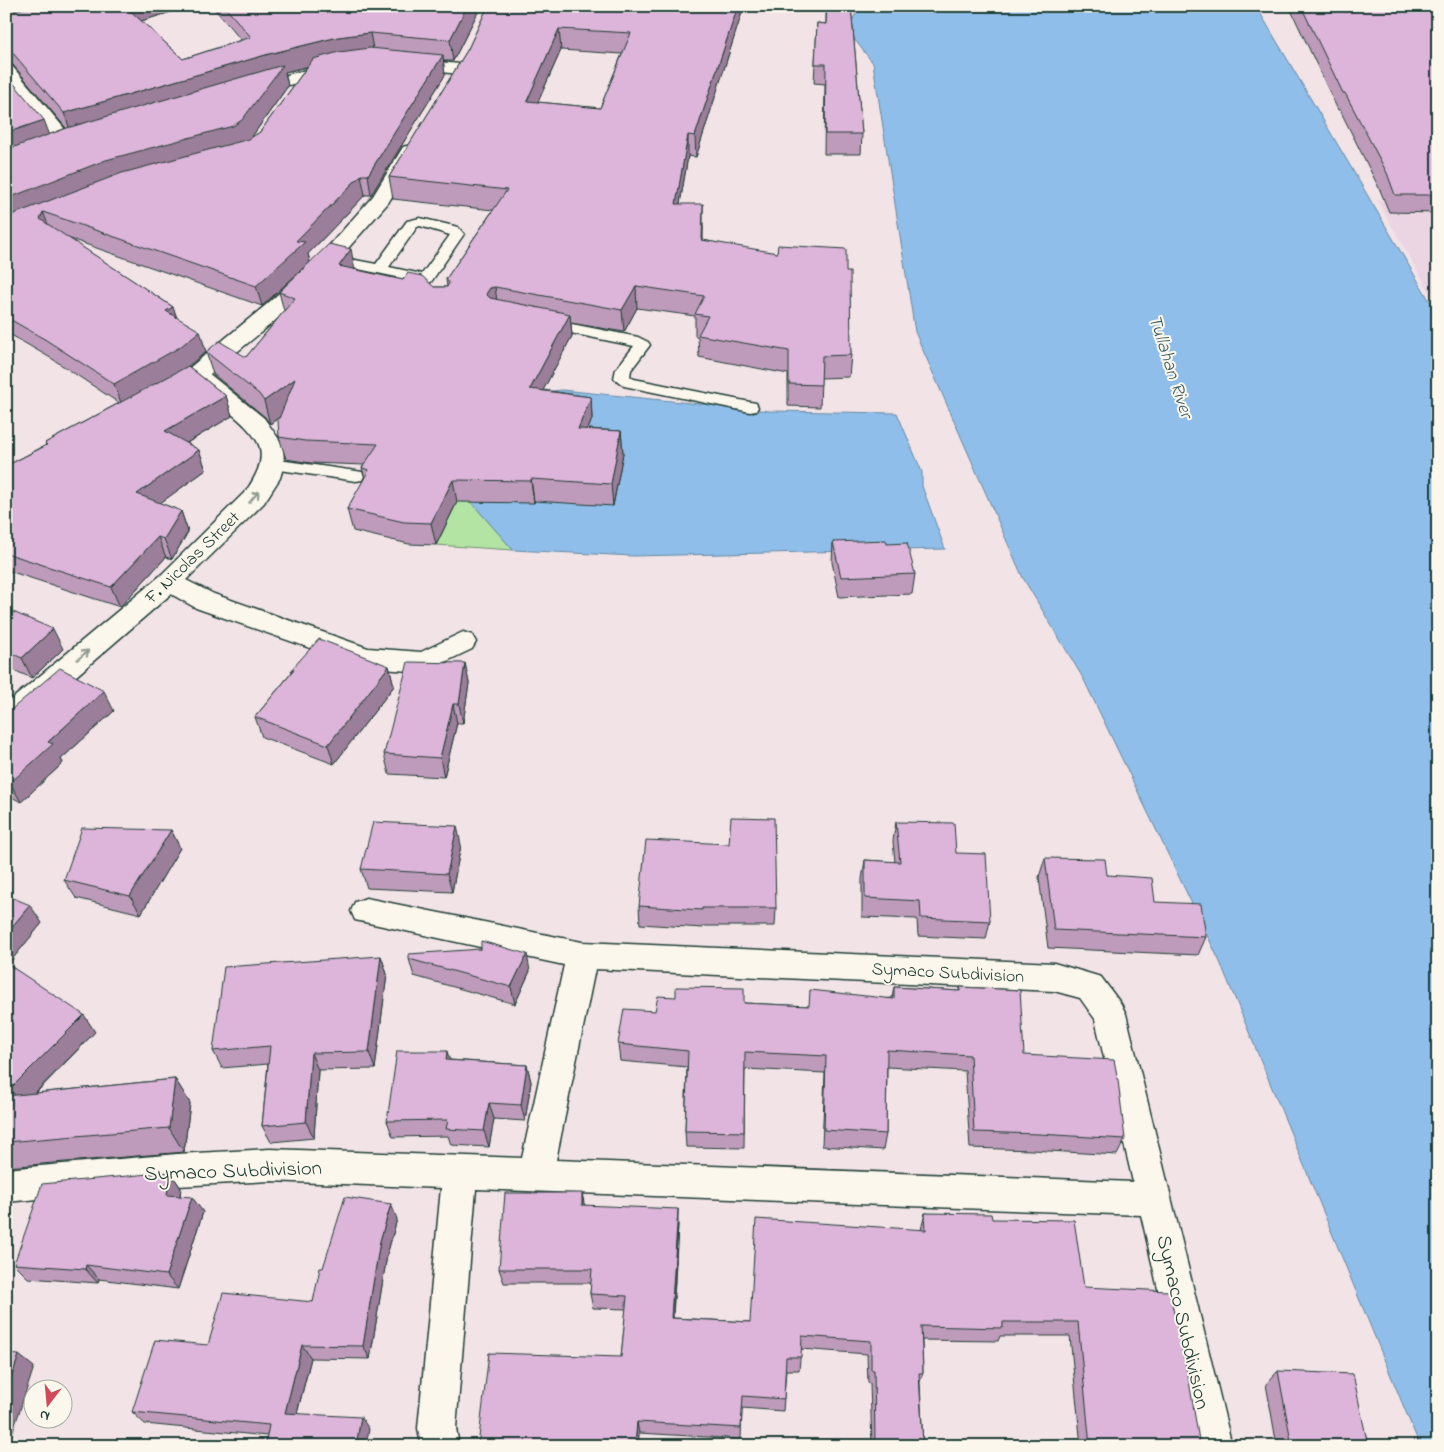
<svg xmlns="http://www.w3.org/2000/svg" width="1444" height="1452" font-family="'Indie Flower',sans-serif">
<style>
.built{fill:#ecd5e3}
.green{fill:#b3e4a4;stroke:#69906c}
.water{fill:#90beea;stroke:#638aa1}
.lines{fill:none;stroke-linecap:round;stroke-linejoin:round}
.service-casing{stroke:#1f3d34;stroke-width:3}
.minor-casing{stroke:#1f3d34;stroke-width:3}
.secondary-casing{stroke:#1f3d34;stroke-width:3}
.service{fill:#fbf7ec;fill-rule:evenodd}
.minor{fill:#fbf7ec;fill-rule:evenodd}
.secondary{fill:#fbf7ec;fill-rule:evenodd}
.wall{fill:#be9bbb;stroke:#1f3d34;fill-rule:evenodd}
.shaded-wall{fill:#9b7e99;stroke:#1f3d34}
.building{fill:#ddb4da;stroke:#1f3d34;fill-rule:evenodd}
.oneway{stroke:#8d9a90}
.labels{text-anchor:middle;stroke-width:4;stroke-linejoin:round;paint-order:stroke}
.street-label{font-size:18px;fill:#1f3d34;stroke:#fbf7ec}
.water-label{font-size:19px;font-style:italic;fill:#3b5d62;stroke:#fbf7ec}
.near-street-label{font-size:21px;fill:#1f3d34;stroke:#fbf7ec}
</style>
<rect width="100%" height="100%" fill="#f2e3e7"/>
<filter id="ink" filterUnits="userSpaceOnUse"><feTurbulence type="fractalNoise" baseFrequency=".02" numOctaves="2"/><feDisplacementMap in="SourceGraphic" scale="10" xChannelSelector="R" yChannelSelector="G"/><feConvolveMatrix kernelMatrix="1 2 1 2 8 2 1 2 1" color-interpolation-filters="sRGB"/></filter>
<g filter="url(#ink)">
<polygon class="built" points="1377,200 1438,201 1438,307"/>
<polygon class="green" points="465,495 513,550 436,545 458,500"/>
<g class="water">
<polygon points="860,6 1256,6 1438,315 1438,1446 1420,1446 1220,962 1083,678 1023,578 915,332 873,63 847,30"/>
<polygon points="562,390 770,411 897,413 922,472 922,486 945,549 633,556 513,550 465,495 544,392"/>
</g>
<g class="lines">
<g class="service-casing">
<g id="service">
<path d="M 420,218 L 458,227 L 464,234 L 431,282 L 426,283 L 329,263 L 324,262 L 322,259 L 324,256 L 329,255 L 376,264 L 407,221 ZM 420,226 L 450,235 L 422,274 L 389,267 L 417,227 Z"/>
<polygon points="546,319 638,337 648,342 650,345 631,370 630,376 634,379 750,402 756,403 758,407 756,411 750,412 624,386 614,378 616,369 634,346 541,327 539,324 541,321"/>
<polygon points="272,459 356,471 362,472 364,476 362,480 356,481 266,468 264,464 266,460"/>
</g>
</g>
<g class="minor-casing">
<g id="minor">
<polygon points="407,59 460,64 466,65 469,69 466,73 460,74 401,68 398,64 401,60"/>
<polygon points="337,62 343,63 346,67 343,71 250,95 244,94 241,90 244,86"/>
<polygon points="6,65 12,66 74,140 77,144 74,148 67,150 60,148 6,82"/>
<path d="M 199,370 L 207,372 L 264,418 L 283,445 L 284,464 L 280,478 L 264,503 L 186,580 L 214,594 L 368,648 L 421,652 L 463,632 L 472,635 L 476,642 L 472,649 L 424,672 L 367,668 L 196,608 L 171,594 L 16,728 L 6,731 L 6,704 L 160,576 L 246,491 C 255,478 265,461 259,445 C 251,424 209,397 191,382 L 188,377 L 191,372 Z"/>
<path d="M 366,898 L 582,942 L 1054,963 L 1101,977 L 1121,1004 L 1126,1014 L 1232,1446 L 1194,1446 L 1141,1215 L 476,1189 L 456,1428 L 459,1446 L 421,1446 L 418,1428 L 441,1188 L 270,1181 L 177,1186 L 6,1202 L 6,1169 L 177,1154 L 270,1149 L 522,1158 L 564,965 L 355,920 L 351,911 L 355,902 ZM 595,969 L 1054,991 L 1080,998 L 1095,1019 L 1133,1182 L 556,1160 Z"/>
</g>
</g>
<g class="secondary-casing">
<polygon id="secondary" points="410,145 417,147 420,151 388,203 335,263 282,315 204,379 173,397 165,399 157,397 154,392 157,387 188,369 266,305 321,255 373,196 403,147"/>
</g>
<use href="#service" class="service"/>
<use href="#minor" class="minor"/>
<use href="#secondary" class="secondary"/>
</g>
<g class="wall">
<path d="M 6,6 L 191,6 L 141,21 L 183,59 L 241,40 L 212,6 L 481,6 L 453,61 L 443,61 L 445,75 L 371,195 L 365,195 L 308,254 L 310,262 L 262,306 L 68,238 L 173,307 L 177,318 L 188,366 L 226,396 L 232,416 L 187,443 L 199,450 L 206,470 L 160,503 L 181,511 L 188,532 L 172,559 L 166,557 L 120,607 L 6,570 L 6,466 L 46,445 L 45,443 L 119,403 L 54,360 L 6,332 L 6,74 L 49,135 L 66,128 L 13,65 L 6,64 ZM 307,67 L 260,132 L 251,138 L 288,86 L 285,72 Z"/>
<path d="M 488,6 L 744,6 L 696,157 L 688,156 L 680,204 L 703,226 L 703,240 L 846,272 L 851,355 L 849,377 L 821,378 L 820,407 L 788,406 L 788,374 L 699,357 L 698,337 L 695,336 L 695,316 L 637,308 L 624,332 L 571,323 L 572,336 L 543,390 L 591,397 L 592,419 L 588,429 L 621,431 L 623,453 L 613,506 L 534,501 L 534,503 L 457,502 L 436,545 L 409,544 L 353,531 L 347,509 L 365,478 L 362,468 L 364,465 L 311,463 L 286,459 L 279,437 L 280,417 L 270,424 L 265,417 L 213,374 L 206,352 L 246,357 L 284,311 L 279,292 L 355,270 L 434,287 L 447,287 L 446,279 L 493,210 L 393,199 L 389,177 L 468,49 ZM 561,50 L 622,54 L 600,108 L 538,102 Z"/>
<polygon points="826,6 851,6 862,134 861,154 824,154 825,84 814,83 817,23 826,24"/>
<polygon points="1289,6 1438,6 1438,213 1389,212 1380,190 1340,110 1338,110"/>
<polygon points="833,542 915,574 912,594 839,597 832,562"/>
<polygon points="6,609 63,649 32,678 6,667"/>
<polygon points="465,663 469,683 463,723 457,723 444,777 389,774 384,754"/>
<polygon points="389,666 394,686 334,764 262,737 255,717 292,672 291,670"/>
<polygon points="114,711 61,759 63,763 21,802 6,794 6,714"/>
<polygon points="896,822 956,853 990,921 986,939 918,936 917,919 862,917 862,879 865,860 895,862 893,841"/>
<polygon points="171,830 180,848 141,914 76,898 64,880"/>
<polygon points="729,844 776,908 775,926 703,926 703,928 640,924 639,906"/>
<polygon points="461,845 452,892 367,888 361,869"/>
<polygon points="1045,858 1107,875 1155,902 1206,937 1198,955 1048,948 1039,877"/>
<polygon points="6,895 42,923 8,964 95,1032 36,1093 175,1079 190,1103 184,1152 6,1167 6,1096 9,1095 6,1094"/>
<polygon points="381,956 387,974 375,1069 318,1070 314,1138 271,1142 262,1126 268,1064 222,1068 213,1051"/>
<polygon points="409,959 530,971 515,1004 414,976"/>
<polygon points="894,987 959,991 960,987 1024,1055 1125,1139 1117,1155 1032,1150 970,1148 965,1071 887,1067 886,1134 883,1150 822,1146 825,1073 745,1069 744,1148 686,1147 685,1131 687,1067 620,1061 618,1044 655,1011 744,1003 809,1006 892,998"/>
<polygon points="450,1060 527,1065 531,1082 525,1121 494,1119 489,1147 451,1145 448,1136 393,1137 387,1121"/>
<polygon points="170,1172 181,1188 180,1196 203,1212 178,1289 99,1279 98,1283 28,1278 14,1264"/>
<polygon points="582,1193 584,1205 678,1224 673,1318 750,1322 921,1230 925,1213 992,1219 1084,1287 1200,1446 1081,1446 1070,1336 1000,1336 998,1341 922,1340 923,1373 920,1382 923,1446 872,1446 870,1383 868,1383 867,1354 801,1349 799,1370 786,1370 783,1411 742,1408 741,1439 639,1433 638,1446 478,1446 621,1357 626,1309 593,1308 590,1294 591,1283 504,1283 499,1269"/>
<polygon points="397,1219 387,1255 370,1359 311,1358 297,1414 369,1429 267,1436 145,1424 132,1412 208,1345 313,1302 323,1268"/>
<polygon points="1278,1371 1368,1446 1277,1446 1266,1384"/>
</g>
<g class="shaded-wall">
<polygon points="6,6 65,6 6,22"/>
<polygon points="123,6 191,6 128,25"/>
<polygon points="467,6 481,6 453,61 450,40"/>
<polygon points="738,6 744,6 696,157 695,136"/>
<polygon points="559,29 561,50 529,122 527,101"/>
<polygon points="370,33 374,54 343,58 285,72 288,86 248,142 6,224 6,199 72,135 64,113 269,54 338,37"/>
<polygon points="443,55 445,75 371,195 368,175"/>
<polygon points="44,120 52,141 6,158 6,133"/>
<polygon points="688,135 688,156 676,226 676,204"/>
<polygon points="361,175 365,195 308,254 310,262 262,306 256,286 296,241"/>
<polygon points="703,204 703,226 702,262 702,240"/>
<polygon points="43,212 51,232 40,219"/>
<polygon points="351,249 355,271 339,266"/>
<polygon points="636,286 637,308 624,332 622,310"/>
<polygon points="495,287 498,309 486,294 490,288"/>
<polygon points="173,307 180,328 166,311"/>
<polygon points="570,314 572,336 532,411 530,389"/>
<polygon points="200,331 206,352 187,367 122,405 114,384"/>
<polygon points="295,379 301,401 270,424 264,401"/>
<polygon points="226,396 232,416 173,451 165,431"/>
<polygon points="591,397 592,419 580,451 578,429"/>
<polygon points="621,431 623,453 613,506 611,484"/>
<polygon points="199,450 206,470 145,514 137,494"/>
<polygon points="531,479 534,501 534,503 531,481"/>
<polygon points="453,480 457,502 436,545 431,523"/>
<polygon points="181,511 188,532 172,559 164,539"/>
<polygon points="158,537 166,557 120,607 111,587"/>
<polygon points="53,629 63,649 32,678 22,658"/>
<polygon points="465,663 469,683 463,723 459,704"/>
<polygon points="389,666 394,686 334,764 328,745"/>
<polygon points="104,691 114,711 61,759 63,763 21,802 10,783 48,742"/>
<polygon points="453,704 457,723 444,777 440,758"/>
<polygon points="457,826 461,845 452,892 447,874"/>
<polygon points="171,830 180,848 141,914 130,896"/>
<polygon points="30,905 42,923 6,967 6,934"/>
<polygon points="527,954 530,971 515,1004 511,987"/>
<polygon points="381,956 387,974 375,1069 369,1052"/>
<polygon points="84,1015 95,1032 23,1105 10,1089"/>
<polygon points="447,1051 452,1068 446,1060"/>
<polygon points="311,1053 318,1070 314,1138 306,1122"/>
<polygon points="527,1065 531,1082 525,1121 521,1105"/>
<polygon points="175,1079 190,1103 184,1152 169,1128"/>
<polygon points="489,1103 494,1119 489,1147 484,1131"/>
<polygon points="170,1172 181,1188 178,1210 167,1195"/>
<polygon points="582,1193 585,1208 582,1205"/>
<polygon points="192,1197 203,1212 178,1289 166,1275"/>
<polygon points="391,1204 397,1219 387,1255 370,1359 363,1346 380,1241"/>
<polygon points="678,1209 678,1224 672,1331 671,1318"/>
<polygon points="86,1265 99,1279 98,1283 85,1269"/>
<polygon points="302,1345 311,1358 294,1425 285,1413"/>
<polygon points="19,1355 34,1367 11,1437 6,1434 6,1393"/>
<polygon points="361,1417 369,1429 366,1446 356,1446"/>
<polygon points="637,1422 639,1433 638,1446 635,1446"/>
</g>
<g class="building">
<polygon points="33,6 125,6 183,59 251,37 224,6 467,6 450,40 370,33 338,37 269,54 64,113 6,45 6,13"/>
<path d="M 488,6 L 738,6 L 695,136 L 688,135 L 676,204 L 703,204 L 702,240 L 777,253 L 778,245 L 846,249 L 846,272 L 850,272 L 851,355 L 822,356 L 821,385 L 789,384 L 789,351 L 698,335 L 708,316 L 695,314 L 704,296 L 636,286 L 622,310 L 495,287 L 490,288 L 486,294 L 490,298 L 570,314 L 530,389 L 591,397 L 578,429 L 621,431 L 611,484 L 531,479 L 531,481 L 453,480 L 431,523 L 404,522 L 347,509 L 369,470 L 362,468 L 378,444 L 305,441 L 279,437 L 278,421 L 295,379 L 264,401 L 259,394 L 206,352 L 219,341 L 246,357 L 295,298 L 279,292 L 329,244 L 351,249 L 339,266 L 403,280 L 408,273 L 422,276 L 434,287 L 447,287 L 449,283 L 446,279 L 507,190 L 389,177 L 468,49 ZM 559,29 L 631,33 L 600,108 L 527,101 Z"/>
<polygon points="827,6 851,6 862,134 825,134 826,64 815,64 817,23 826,24"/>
<polygon points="1301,6 1438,6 1438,195 1395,195 1387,173 1345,93 1343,93"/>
<polygon points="370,48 443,55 368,175 361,175 296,241 305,242 256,286 43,212 40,219 173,307 166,311 200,331 180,347 114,384 46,340 6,317 6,239 11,237 6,233 6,217 122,173 249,139 260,132 313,59 339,52"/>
<polygon points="283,65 242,120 233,126 106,160 6,199 6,150 67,128"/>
<polygon points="6,74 44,120 6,133"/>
<polygon points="188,366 226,396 165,431 199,450 137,494 181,511 164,539 158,537 111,587 6,553 6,466 47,445 45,443"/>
<polygon points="886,540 887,544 907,543 915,574 841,577 833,542"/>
<polygon points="6,609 53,629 22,658 6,651"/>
<polygon points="319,639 389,666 328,745 255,717 294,670 291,670"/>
<polygon points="408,662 465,663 459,704 453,704 440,758 384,754"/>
<polygon points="60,668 104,691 48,742 53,744 10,783 6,781 6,714"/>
<polygon points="731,817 774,818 776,908 702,908 702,910 639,906 646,840 729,844"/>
<polygon points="373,822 457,826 447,874 361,869"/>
<polygon points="896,822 954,823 956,853 986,854 990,921 921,918 920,901 865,898 865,860 900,862"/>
<polygon points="82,828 171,830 130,896 64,880"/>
<polygon points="1045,858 1105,859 1107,875 1152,878 1155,902 1201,904 1206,937 1054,930"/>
<polygon points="6,895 30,905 6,934"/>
<polygon points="481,941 527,954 511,987 409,959 409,954 481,949"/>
<polygon points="381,956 369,1052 311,1053 306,1122 262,1126 270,1046 213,1051 224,967"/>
<polygon points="6,963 84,1015 10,1089 6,1087"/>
<polygon points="676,987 744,988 744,1003 809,1006 810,990 894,999 894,987 960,991 960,987 1020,990 1024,1055 1114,1060 1118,1080 1125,1139 1038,1134 974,1132 970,1055 887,1050 886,1134 824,1130 826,1056 745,1052 744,1132 685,1131 688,1051 618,1044 624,1009 655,1011 658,996 676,997"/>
<polygon points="397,1051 447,1051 446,1060 527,1065 521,1105 489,1103 484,1131 446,1129 448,1120 387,1121"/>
<polygon points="175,1079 169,1128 6,1142 6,1096"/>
<polygon points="170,1172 167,1195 192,1197 166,1275 86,1265 85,1269 14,1264 42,1184"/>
<polygon points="505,1193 582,1193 582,1205 678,1209 671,1318 750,1322 756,1219 926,1230 925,1213 991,1214 992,1219 1074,1220 1084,1287 1169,1291 1188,1375 1200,1446 1090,1446 1078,1322 1003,1322 1003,1328 921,1326 923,1373 919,1373 923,1446 875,1446 874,1370 871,1370 871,1341 802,1336 801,1357 786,1357 784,1399 743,1396 741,1428 637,1422 635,1445 572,1441 571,1446 478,1446 489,1353 621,1357 627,1296 590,1294 592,1269 499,1269"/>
<polygon points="345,1197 391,1204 380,1241 363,1346 302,1345 285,1413 361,1417 356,1446 265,1446 269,1425 132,1412 155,1340 208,1345 223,1293 313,1302 320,1268 323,1268"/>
<polygon points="6,1354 19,1355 6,1393"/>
<polygon points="1278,1371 1353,1374 1368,1446 1292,1446"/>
</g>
<defs><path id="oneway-shaft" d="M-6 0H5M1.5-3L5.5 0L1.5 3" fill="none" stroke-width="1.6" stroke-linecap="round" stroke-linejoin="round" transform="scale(1.25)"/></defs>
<g class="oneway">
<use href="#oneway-shaft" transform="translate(254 497) rotate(-50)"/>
<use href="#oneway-shaft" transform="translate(83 655) rotate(-40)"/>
</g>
</g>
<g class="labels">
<g class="street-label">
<text transform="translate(192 557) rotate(-44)" y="6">F. Nicolas Street</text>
<text transform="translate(948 972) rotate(3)" y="6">Symaco Subdivision</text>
</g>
<g class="water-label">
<text transform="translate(1172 366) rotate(72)" y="7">Tullahan River</text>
</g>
<g class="near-street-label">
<text transform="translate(233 1170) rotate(-2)" y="7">Symaco Subdivision</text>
<text transform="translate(1184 1322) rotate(77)" y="7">Symaco Subdivision</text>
</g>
</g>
<rect width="1444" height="1452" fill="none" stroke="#fbf7ec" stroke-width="25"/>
<rect x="12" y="12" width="1419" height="1427" fill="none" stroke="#1f3d34" stroke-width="2" filter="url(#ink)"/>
<g transform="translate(48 1404) rotate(196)"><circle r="24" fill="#fbf7ec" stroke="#a3ada2"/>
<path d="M0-4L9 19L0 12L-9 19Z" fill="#d1495b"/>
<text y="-8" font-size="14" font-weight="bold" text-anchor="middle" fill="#1f3d34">N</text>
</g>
</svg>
